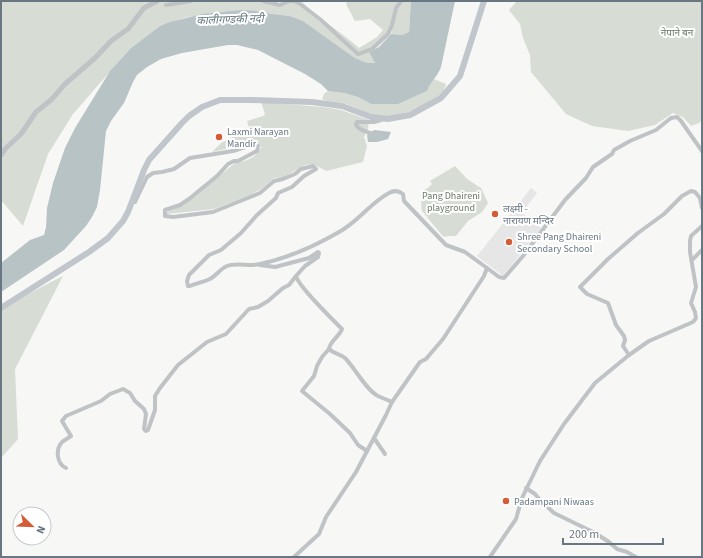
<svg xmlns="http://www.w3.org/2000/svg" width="703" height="558" font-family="'Source Sans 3','Noto Sans Devanagari',sans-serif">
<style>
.built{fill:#e5e6e5}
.green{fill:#d7dcd4}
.water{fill:#b8c3c6}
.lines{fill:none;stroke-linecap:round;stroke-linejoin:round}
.minor{stroke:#bfc3c6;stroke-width:4}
.tertiary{stroke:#bfc3c6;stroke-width:5}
.trunk{stroke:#c0c6cb;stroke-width:6}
.poi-dot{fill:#d45b37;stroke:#fff;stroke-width:1.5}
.labels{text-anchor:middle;stroke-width:4;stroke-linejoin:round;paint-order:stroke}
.park-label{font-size:10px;fill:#6b7b67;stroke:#fff}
.poi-label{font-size:10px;fill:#697783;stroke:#fff;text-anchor:start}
.water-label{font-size:11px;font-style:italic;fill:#64787f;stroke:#fff}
</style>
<rect width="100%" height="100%" fill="#f7f7f5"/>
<polygon class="built" points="531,188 537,193 522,213 541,228 503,276 477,256"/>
<g class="green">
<polygon points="1,1 181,1 182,4 195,1 258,1 278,6 291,2 298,5 323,24 357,55 369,52 375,63 367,63 355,58 303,21 290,16 272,14 256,11 222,13 187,17 160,26 131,48 120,60 73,114 48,154 23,226 1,200"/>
<path d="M 295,1 L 301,1 C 319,19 340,31 359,48 L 377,37 L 383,30 L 370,19 L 355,21 L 347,6 L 346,1 L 398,1 C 392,10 393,22 388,31 C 382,41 369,51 357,51 L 337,32 Z"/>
<polygon points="402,1 411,1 409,32 402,35 391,34 397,9"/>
<polygon points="517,1 702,1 702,120 699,123 691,126 683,117 673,113 655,125 628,131 592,126 566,114 531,72 530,55 523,38 520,24 509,10"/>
<path d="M 434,79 L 446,84 L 443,93 C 424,105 398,122 375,116 C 365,113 356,107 346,104 C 338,101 329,103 322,99 L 324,94 L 328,91 L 344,93 L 358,97 L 371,104 L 397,104 L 427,91 L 430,83 Z"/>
<path d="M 261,102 L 323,107 L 341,110 L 369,120 L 368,129 L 364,137 L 367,146 L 363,162 L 326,171 L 313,164 L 305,165 L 284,177 L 274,178 L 261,189 L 252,194 L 214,209 L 167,214 L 167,212 L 183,205 L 235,163 C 247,161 256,158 261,147 L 257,142 L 212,152 L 221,143 L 249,128 L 247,121 L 263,116 L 265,114 Z"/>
<path d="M 455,166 L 467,179 L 481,188 L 488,203 L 482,212 L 468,221 L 456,236 L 449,236 L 444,237 L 441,234 L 422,211 C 421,209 421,193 422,191 L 428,188 L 432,184 L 430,181 Z"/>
<polygon points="63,276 15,369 18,439 1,458 1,311 28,294"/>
</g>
<g class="water">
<path d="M 411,1 L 455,1 L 441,67 C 438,76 430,82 427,91 L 398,104 L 371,104 L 358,97 L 344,93 L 328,91 L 321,84 L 305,74 L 258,50 L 237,45 L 228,45 L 182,53 L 161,59 L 147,67 L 137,75 L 133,82 L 124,103 L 111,121 L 106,131 L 100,190 L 97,207 L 92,217 L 86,226 L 64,250 L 1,292 L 1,263 L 30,240 L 44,235 L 46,227 L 47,208 L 53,183 L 65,148 L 75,128 L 110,71 L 131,48 L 160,26 L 170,22 L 202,14 L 242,10 L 256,11 L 272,14 L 290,16 L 303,21 L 355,58 L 367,63 L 375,63 L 369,52 L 379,47 L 391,34 L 402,35 L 409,32 Z"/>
<polygon points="374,130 391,132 388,139 377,142 368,142 367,135"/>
</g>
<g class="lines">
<g class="minor">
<polyline points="263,1 280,5 289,1 293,1"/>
<polyline points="294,1 300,4 321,20 358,54 372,49 388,34 392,25 396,8 401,1"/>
<polyline points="166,5 191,1"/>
<path d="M 377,135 C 370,133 360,131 356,125 L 357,122 L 374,122 L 381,120"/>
<path d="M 133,201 L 135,202 L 147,177 L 153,173 L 162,172 L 174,169 L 190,158 L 233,151 L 255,144 L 258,146 L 257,151 L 238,161 L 234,161 L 228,164 L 217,176 L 189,199 L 180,205 L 165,210 L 165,216 L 173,217 L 213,212 L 260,193 L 274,181 L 283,179 L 295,174 L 301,169 L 313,166 L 316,169 L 304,176 L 292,187 L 278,193 L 276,198 L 257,215 L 241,233 L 221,250 L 209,255 L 189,275 L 187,281 L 188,286 L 190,286 C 197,283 204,282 210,279 C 217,275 220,269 227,266 C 237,262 249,267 260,264 C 288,258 315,246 339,232 C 358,222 370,203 389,193 C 394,190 399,191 403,194 L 404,201 L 446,245 L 465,252 L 487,268 L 484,276 L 443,339 L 426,359 L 420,362 L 392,402 L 386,415 L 356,472 L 326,517 L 319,534 L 294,557"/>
<polyline points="692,260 702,250"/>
<polyline points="260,265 275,267 309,258 318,252 319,253 318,257 305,266 296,276"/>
<polyline points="487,268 499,277 504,278 523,256 565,200 586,178 593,167 612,154 614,150 630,141 656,130 671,118 677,117 681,121 702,151"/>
<polyline points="329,349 322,357 317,366 314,376 302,391 330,414 350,433 358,445 367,451"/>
<polyline points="629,355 623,346 625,340 624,336 616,325 608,303 587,294 580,287 608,259 638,233 664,214 682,196 691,191 695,192 700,198 702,208"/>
<polyline points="374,438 385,454"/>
<path d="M 66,468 C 57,464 55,450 62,442 C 65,440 68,438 71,436 L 62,421 L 66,416 L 101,401 L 110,394 L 123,389 L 130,393 L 135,401 L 144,409 L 146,414 L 144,429 L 146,431 L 148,430 L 155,410 L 155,396 L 160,388 L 178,365 L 207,342 L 226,334 L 249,309 L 258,307 L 268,301 L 283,288 L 289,285 L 296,276 C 298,286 333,320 342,329 C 339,337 330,341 329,349 C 334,354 340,354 345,358 C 355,368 366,390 378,396 C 382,398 388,400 392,402"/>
<polyline points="526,488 535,494 541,501 554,513 595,533 609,542 617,549 627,552 636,557"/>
<polyline points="490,557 516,519 522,498 540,461 564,424 595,383 629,355 649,341 693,322 696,318 695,312 691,303 696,287 690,252 690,241 691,236 702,226"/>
</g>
<polyline class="tertiary" points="1,155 6,148 21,134 36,112 51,100 65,84 95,58 111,41 128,29 144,8 157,1"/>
<polyline class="trunk" points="1,308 89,252 108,238 123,221 128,212 144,170 149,160 182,123 189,116 202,107 220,100 252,100 312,102 342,106 371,117 388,119 410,115 441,98 460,76 484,1"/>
</g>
<g class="poi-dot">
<circle cx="219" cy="137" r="4"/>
<circle cx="495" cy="214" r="4"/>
<circle cx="509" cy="242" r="4"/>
<circle cx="506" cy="501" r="4"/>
</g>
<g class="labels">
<g class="park-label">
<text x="677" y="36">नेपाने बन</text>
<text x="451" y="199">Pang Dhaireni<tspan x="451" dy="12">playground</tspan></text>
</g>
<g class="poi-label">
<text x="227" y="135">Laxmi Narayan<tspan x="227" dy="12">Mandir</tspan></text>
<text x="503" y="212">लक्ष्मी -<tspan x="503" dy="12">नारायण मन्दिर</tspan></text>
<text x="517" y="240">Shree Pang Dhaireni<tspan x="517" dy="12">Secondary School</tspan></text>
<text x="514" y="505">Padampani Niwaas</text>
</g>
<g class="water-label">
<text transform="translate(230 19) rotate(-2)" y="4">कालीगण्डकी नदी</text>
</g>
</g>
<rect width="703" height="558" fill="none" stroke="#697783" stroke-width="4"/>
<g transform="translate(32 526) rotate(113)"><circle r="19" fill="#ffffff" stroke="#c3c9cd"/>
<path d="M0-3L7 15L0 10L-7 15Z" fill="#d45b37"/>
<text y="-6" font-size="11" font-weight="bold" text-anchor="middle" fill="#697783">N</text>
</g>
<path d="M563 538v6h100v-6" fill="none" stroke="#697783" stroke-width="2"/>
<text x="569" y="538" font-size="12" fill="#697783" stroke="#ffffff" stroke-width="3" paint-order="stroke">200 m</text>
</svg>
